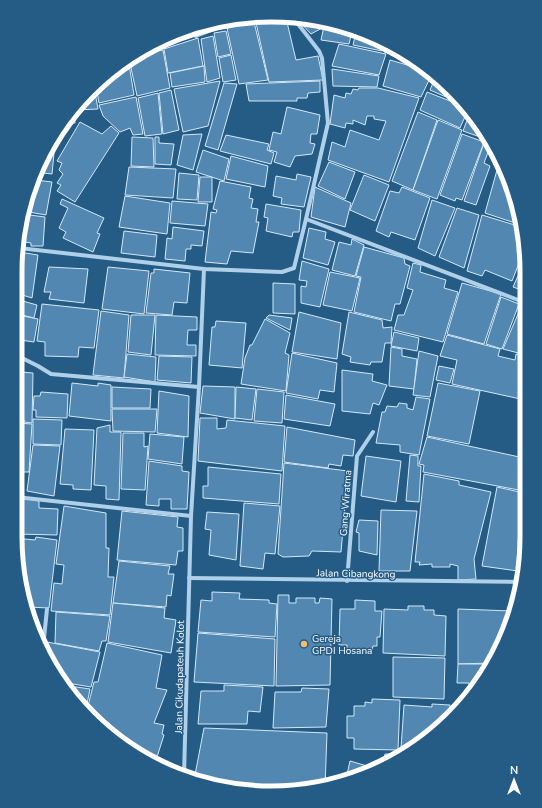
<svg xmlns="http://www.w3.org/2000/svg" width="542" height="808" font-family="'Nunito Sans',sans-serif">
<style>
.building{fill:#5187b0;stroke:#d3e8f7}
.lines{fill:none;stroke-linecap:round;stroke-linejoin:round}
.street{stroke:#afd0e8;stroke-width:4}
.poi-dot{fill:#f2bd73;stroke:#255c86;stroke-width:1.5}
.labels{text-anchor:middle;stroke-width:3;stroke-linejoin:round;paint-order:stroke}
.street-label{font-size:10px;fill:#fff;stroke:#255c86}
.poi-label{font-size:10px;fill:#fff;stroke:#255c86;text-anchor:start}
.rim{fill:none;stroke:#fff;stroke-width:5}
</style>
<rect width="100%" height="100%" fill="#255c86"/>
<g class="building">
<polygon points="271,15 286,18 296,60 318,56 323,80 269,82 255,18"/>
<polygon points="299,21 322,25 322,28 311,34"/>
<polygon points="254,22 268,80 239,84 227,28 242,23 242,25"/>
<polygon points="324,26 352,31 349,44 321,40"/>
<polygon points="204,28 161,43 173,35"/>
<polygon points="226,31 231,54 218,57 214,33"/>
<polygon points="356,32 369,34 383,44 382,51 353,45"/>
<polygon points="213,36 220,78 207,82 201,39"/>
<polygon points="198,38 203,66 168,73 164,49"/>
<polygon points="339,44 386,54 379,75 332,66"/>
<polygon points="385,45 401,56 384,52"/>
<polygon points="163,50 170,88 137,96 130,63 143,54"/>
<polygon points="231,55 236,80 223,82 219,58"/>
<polygon points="390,60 421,69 431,76 421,97 383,86"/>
<polygon points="129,64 134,95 99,103 96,86"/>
<polygon points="204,66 205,82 172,87 170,73"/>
<polygon points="332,69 379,76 377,87 333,86"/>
<polygon points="435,78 452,90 462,104 430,90"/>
<polygon points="220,81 208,126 183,132 174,89"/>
<polygon points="320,81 320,92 308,93 307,98 297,98 297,101 249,101 246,84"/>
<polygon points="224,83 237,84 218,150 205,146"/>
<polygon points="94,87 98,109 75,110 90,90"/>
<polygon points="359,88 378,88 419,98 389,182 328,160 332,142 345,147 350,130 379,140 386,121 374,119 374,116 367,116 365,125 353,120 353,124 346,123 345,128 330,124 334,95 345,98 346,93 351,94 353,89 358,90"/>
<polygon points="171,90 179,130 163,134 159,93"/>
<polygon points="427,92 463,106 467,112 460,128 420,110"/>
<polygon points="158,93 162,134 145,136 138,98"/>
<polygon points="136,97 143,134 133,135 130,128 120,132 103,116 99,105"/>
<polygon points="287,107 320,115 317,134 311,134 310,143 315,144 312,154 295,156 290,167 274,162 277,152 269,150 273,132 281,134"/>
<polygon points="74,112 75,123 69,123 69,120"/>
<polygon points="418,112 437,120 413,190 392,181"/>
<polygon points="469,115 483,137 483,138 463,131"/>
<polygon points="438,120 462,130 437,199 413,190"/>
<polygon points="80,122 102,134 111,126 119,133 75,202 57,191 61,185 57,183 63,174 59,170 62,163 57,161"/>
<polygon points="202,134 193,170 177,165 183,135"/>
<polygon points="462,134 484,142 462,200 456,198 455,201 440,195"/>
<polygon points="226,135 269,144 267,150 274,153 271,164 220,151"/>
<polygon points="56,137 54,151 46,151"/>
<polygon points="132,137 153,138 154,167 131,166"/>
<polygon points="155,137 159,137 159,143 174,144 171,165 155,164"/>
<polygon points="484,143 489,145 490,147 484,163 490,166 476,205 464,201"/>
<polygon points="203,150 229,159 224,181 196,172"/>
<polygon points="45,152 54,153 52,174 43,173 42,176 36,175 42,158"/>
<polygon points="231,156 268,166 265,187 226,179"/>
<polygon points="329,162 355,172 345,199 318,186"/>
<polygon points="129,167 176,169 173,198 125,195"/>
<polygon points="497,170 508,174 518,224 485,213"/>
<polygon points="179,173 199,175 197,200 177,199"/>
<polygon points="297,174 311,177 304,207 281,204 282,198 273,196 276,176 296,180"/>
<polygon points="364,175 389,185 375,221 350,210"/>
<polygon points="200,177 212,177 212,202 198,202"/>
<polygon points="36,180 52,182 46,215 23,211 32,185 35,185"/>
<polygon points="220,181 251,187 249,198 253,199 251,208 258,209 256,222 259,222 253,253 231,251 227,264 205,262 211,212 216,213 217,210 213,209"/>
<polygon points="315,187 351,203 345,227 311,217"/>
<polygon points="402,187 430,198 415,240 391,232 389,237 376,231 390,191 399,193"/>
<polygon points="125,196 170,203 167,234 119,227"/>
<polygon points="62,199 104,218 97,233 100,234 93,252 63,238 66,232 59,228 68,208 60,204"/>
<polygon points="432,200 455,208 435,256 418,248"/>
<polygon points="172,201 208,204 205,226 170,223"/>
<polygon points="266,204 301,210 299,232 293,232 292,237 266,231 268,218 264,217"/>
<polygon points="457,208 479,215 464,268 439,257"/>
<polygon points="22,214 45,217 43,246 31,246 31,243 20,241 20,221"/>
<polygon points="482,215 518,226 523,253 512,281 485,270 482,276 467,271"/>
<polygon points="173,227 204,231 202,246 191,245 191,249 186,249 185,261 165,259 167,238 172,239"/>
<polygon points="309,228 326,232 325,239 335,242 328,265 303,258"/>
<polygon points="124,231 157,235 155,257 121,253"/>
<polygon points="352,239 364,245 355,276 332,270 339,242 351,245"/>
<polygon points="364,247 404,258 405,264 410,266 400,304 395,304 391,321 354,312 361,277 356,276"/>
<polygon points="19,252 38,255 32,298 19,294"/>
<polygon points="525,260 527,271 527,292 513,287"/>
<polygon points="302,261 329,269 320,307 301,303 301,286 306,287 307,281 299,280"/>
<polygon points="413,263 421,265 420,272 446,280 444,288 458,292 443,342 394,330 398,315 404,315 413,290 407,288"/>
<polygon points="49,267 88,269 84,303 49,299 51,292 44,292"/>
<polygon points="108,267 149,271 144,314 102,309"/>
<polygon points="154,269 190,273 187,303 174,302 172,315 146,313 151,273 154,273"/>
<polygon points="330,272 360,278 352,311 323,305"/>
<polygon points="273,283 295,284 295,314 273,313"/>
<polygon points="462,283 501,294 484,344 447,334"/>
<polygon points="501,297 519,304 502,349 486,344"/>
<polygon points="19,300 37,305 34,318 18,314"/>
<polygon points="42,304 99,310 94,348 79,347 78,357 45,356 45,342 37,341"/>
<polygon points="521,307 526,309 526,355 503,349"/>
<polygon points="101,311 129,315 124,378 93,375"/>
<polygon points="299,312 341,323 337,359 292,352"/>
<polygon points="349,312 382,320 383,328 392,327 391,343 385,343 382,362 371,362 370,365 350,362 351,357 342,354"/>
<polygon points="131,315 155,315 151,355 128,352"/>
<polygon points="156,315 197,317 197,330 188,330 187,345 196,345 196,356 155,355"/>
<polygon points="269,315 292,318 290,330 266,318"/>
<polygon points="23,316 38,319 34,342 20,340"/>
<polygon points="265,319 290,333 285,353 289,355 286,391 241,384 245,358 250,345 252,345"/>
<polygon points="216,321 246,323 242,368 209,365 212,327 215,327"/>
<polygon points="394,332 419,338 417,351 391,346"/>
<polygon points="447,335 500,349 498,356 515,360 516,354 526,356 525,400 452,384 457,360 440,356"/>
<polygon points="391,347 402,349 402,356 417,359 414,389 389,386"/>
<polygon points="419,351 438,356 430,397 413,395"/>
<polygon points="292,353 337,363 334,392 320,390 318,399 286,393"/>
<polygon points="127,354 156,357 155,382 124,377"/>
<polygon points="159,356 192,357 191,383 157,380"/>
<polygon points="439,366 454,369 450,383 436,380"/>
<polygon points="18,369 22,369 21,372 33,373 32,423 24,422 24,420 17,419"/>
<polygon points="342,370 373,374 372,381 387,385 379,405 373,403 370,414 342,411"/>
<polygon points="72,383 98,386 98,383 111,385 111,421 69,416"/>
<polygon points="438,383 480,391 469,444 427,436"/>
<polygon points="203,386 235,387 235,419 200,413"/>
<polygon points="112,387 151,389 150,408 112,408"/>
<polygon points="236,387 256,389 252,420 235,418"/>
<polygon points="257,389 284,392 282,423 254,421"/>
<polygon points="159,391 189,396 188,437 157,433"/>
<polygon points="41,392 68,394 67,418 36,417 36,410 33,410 34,396 40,396"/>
<polygon points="286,395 335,404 330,426 284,419"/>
<polygon points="416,397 430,399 419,455 400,452 400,445 376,443 382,412 385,412 387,406 397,407 399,403 407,404 407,408 413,410"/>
<polygon points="112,409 157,409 155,432 113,431"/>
<polygon points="200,418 217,418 217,429 226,428 227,420 285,426 282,471 198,461"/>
<polygon points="33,419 62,420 61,445 33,444"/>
<polygon points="17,423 32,424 29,472 16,472"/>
<polygon points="110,425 110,432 121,432 119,500 106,499 106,486 94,485 97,428"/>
<polygon points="287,427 355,440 353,456 343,455 341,466 329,464 328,468 284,462"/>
<polygon points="65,429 94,430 91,490 73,489 73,485 60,484"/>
<polygon points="123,433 144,433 144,447 148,446 145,490 121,489"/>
<polygon points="150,434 184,437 182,464 148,459"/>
<polygon points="427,437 524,458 524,491 423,472 424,465 419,464"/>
<polygon points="33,445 60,446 54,496 27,491"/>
<polygon points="410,455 418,456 418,466 421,466 419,502 406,501"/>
<polygon points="366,456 401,461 396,502 361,496"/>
<polygon points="149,461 182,466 182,471 189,472 187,509 171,509 171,499 159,499 159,506 146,505"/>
<polygon points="284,463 348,471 341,552 312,551 309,556 283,557 278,554"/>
<polygon points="208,467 281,474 279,504 203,498 203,486 208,486"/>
<polygon points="424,474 459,481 459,485 491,492 474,559 476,579 458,580 458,566 450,564 450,567 432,567 432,564 419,565 420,562 415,562"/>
<polygon points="497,487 524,493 523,549 518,571 482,566"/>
<polygon points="16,498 18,498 15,518"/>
<polygon points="22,498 39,501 39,508 58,509 57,535 16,534"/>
<polygon points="244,503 280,506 275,554 265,553 263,569 240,566"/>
<polygon points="64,506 106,513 106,548 109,548 108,577 114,577 110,615 51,611 54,583 62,584 64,565 56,564"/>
<polygon points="381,510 417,511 410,571 379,571"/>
<polygon points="122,511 178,517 177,527 183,528 183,551 178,551 176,565 117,560"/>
<polygon points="207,512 239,514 236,560 209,555 211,530 205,529"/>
<polygon points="359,520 378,521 377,555 359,551 359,533 356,532"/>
<polygon points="36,537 57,540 49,608 27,607 15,538 35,540"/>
<polygon points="119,561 170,566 168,574 174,574 171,596 167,595 166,607 113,603"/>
<polygon points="212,592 240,593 239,599 269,600 269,603 277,604 275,637 198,632 201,600 212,601"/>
<polygon points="278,595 289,595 289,603 296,603 296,598 315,598 315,603 319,603 320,598 332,599 330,685 276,686"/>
<polygon points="355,600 375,601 375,611 382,611 380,637 377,637 377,646 373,646 372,650 347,650 347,645 339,645 340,609 355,609"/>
<polygon points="113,603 165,608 164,618 176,620 171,653 108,642"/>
<polygon points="513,603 516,603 512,616"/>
<polygon points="408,606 424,606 424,610 434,610 434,615 446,616 445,656 383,653 384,609 408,610"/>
<polygon points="458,609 512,611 511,619 500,650 491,663 458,664"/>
<polygon points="56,612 110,616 106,641 102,641 99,651 55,643"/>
<polygon points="198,633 275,639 274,686 194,682"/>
<polygon points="47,642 100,652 91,687 61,682 54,671 55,666 51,665 46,654"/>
<polygon points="107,643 162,655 156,688 167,690 154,723 164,725 162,734 164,735 157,757 154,757 153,762 115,740 87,710 94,682 98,682"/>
<polygon points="393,657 445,658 444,699 393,697"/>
<polygon points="458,664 491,664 473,689 469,689 469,683 457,683"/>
<polygon points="63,685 90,689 86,709"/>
<polygon points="224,685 263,687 260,712 248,711 247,724 198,724 201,691 224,691"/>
<polygon points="302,688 329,689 326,727 273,728 275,692 301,692"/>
<polygon points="372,699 400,700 398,750 354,749 354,738 347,738 347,716 354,716 354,706 365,706 365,702 372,703"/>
<polygon points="432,704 450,705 450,710 458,710 452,718 411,749 401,748 404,705 432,707"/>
<polygon points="204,728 327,733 325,787 321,788 281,791 273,789 272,791 263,792 195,775"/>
<polygon points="403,750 410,750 399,759 382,765 385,754 402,754"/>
<polygon points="350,761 374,768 346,779"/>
</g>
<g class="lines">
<g class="street">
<polyline points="295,20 319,51 322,58 328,123 306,219 526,303"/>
<polyline points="196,36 227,24"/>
<polyline points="19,248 204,269 282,272 294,268 306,219"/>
<polyline points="18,356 38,366 51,374 199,387"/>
<polyline points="16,497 191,516"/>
<polyline points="189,578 522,582"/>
<polyline points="347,581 357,456 373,432"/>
<polyline points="43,648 47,609"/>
<polyline points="184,776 191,516 199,387 204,269"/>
</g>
</g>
<circle class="poi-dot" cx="304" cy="644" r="4"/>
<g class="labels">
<g class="street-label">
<text transform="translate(345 503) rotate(-86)" y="4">Gang Wiratma</text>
<text transform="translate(356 573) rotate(1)" y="4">Jalan Cibangkong</text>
<text transform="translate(179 677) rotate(-89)" y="4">Jalan Cikudapateuh Kolot</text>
</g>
<g class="poi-label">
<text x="312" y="642">Gereja<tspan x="312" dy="12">GPDI Hosana</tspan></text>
</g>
</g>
<path d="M0 0H542V808H0ZM271 22H271A249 249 0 0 1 520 271V537A249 249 0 0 1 271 786H271A249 249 0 0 1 22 537V271A249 249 0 0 1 271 22Z" fill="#255c86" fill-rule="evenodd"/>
<path class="rim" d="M271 22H271A249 249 0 0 1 520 271V537A249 249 0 0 1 271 786H271A249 249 0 0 1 22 537V271A249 249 0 0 1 271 22Z"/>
<g transform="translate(514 780)" stroke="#255c86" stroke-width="3" paint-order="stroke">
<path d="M0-3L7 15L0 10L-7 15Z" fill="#ffffff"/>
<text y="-6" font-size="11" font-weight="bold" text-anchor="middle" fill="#ffffff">N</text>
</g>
</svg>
